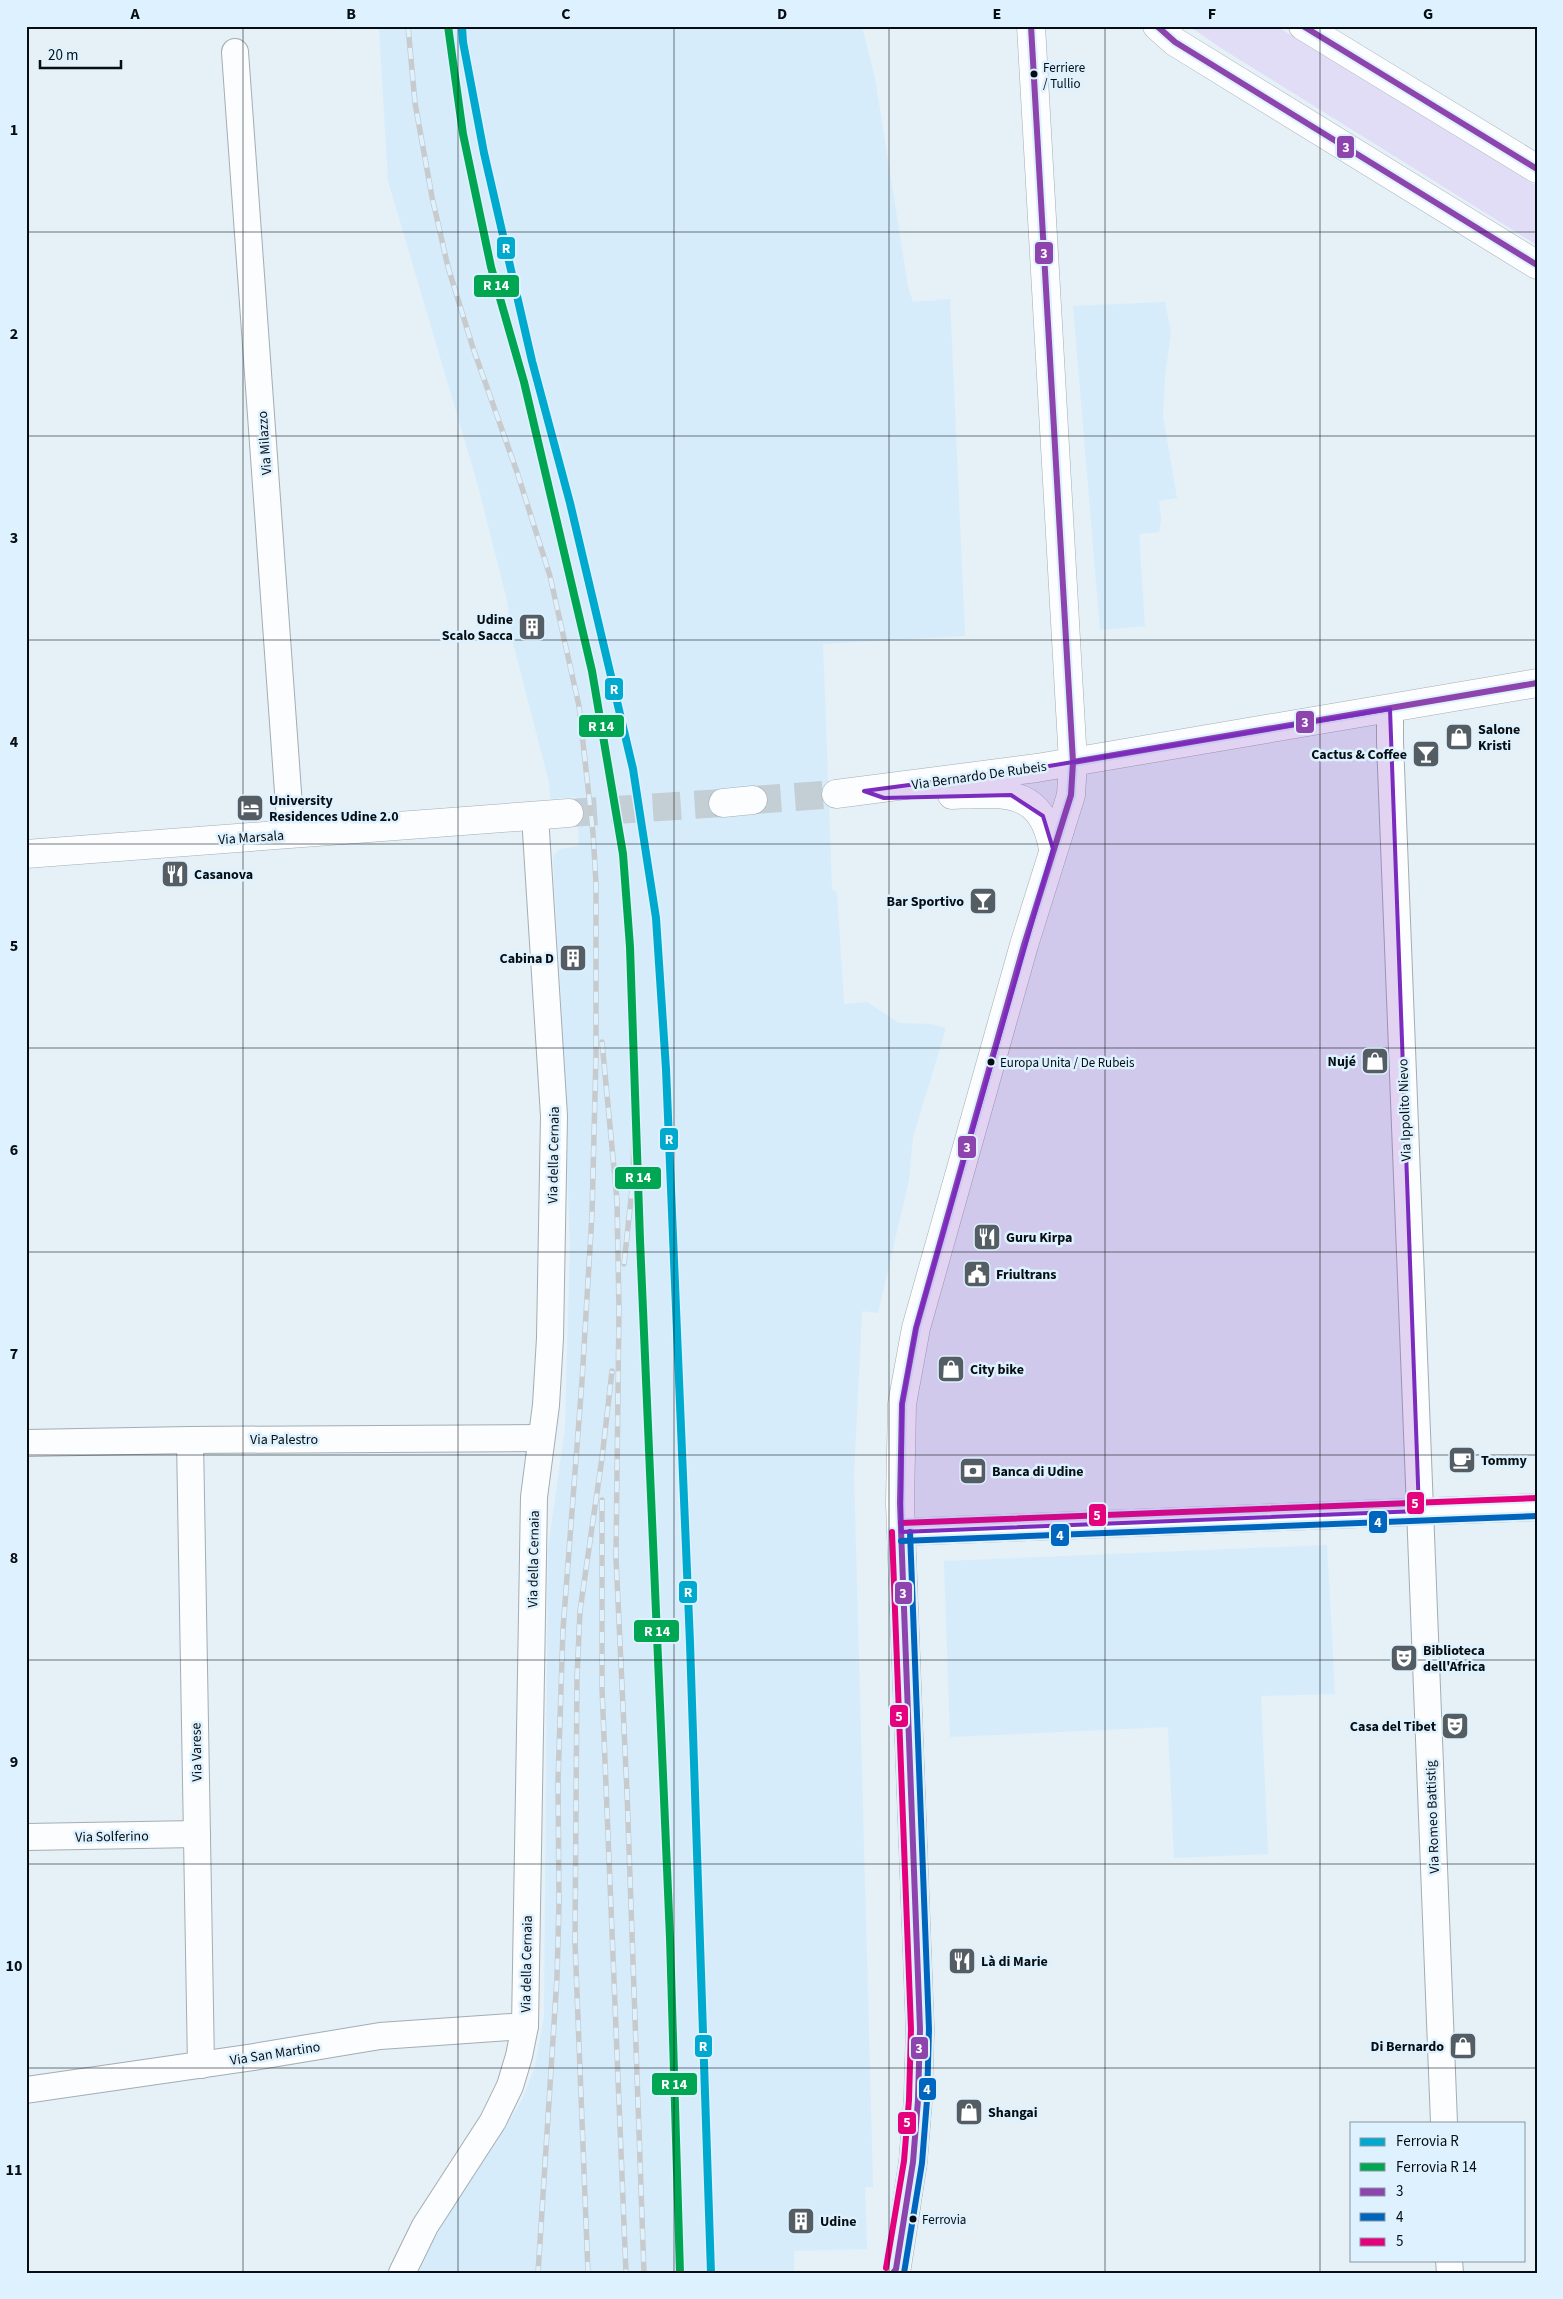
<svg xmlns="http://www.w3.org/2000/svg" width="1563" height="2299" font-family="'Source Sans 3',sans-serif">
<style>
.built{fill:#d6ecfb}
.green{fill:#e2ddf6}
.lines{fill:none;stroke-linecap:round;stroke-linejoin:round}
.secondary-tunnel{stroke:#c4ced5;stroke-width:28;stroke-dasharray:28 14;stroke-linecap:butt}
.street-casing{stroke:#a4adb3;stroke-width:28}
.secondary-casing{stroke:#a4adb3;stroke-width:29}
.primary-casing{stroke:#a4adb3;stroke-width:29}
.street{stroke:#fbfdfe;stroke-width:26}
.secondary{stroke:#fbfdfe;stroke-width:28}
.primary{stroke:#fbfdfe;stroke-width:28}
.rail-casing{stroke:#c8cbcd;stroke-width:5.5}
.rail{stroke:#def1fe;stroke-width:4;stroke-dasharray:11;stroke-linecap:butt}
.bus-1-casing{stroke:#def1fe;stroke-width:10}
.bus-2-casing{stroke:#def1fe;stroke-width:10}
.bus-3-casing{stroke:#def1fe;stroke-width:10}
.bus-1{stroke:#8e44ad;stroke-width:6}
.bus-2{stroke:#0065bd;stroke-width:6}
.bus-3{stroke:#e5007d;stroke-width:6}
.rail-1-casing{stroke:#def1fe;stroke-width:11}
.rail-2-casing{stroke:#def1fe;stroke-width:11}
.rail-1{stroke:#00a9ce;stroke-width:8}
.rail-2{stroke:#00a651;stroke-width:8}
.marked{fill:#7b2cbf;fill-opacity:0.2;stroke:#7b2cbf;stroke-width:4;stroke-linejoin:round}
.grid{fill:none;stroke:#060e14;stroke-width:1;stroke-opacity:0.55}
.bus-dot{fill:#060e14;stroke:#def1fe;stroke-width:2}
.labels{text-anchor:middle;stroke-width:5;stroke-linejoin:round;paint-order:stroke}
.bus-label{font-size:13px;fill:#060e14;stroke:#def1fe;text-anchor:start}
.street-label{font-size:14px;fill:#060e14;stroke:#def1fe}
.poi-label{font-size:14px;font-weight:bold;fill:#060e14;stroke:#def1fe;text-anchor:start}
.line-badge{stroke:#def1fe;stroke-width:2}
.badge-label{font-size:14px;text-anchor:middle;font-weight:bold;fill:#fff}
.neatline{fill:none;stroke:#060e14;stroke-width:2}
.grid-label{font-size:16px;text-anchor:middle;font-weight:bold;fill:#060e14}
</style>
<rect width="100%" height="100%" fill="#e5f0f7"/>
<g class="built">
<polygon points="379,26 862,26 875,78 908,287 913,302 950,299 965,636 823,644 832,889 837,893 844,1004 867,1002 899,1023 931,1024 946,1028 913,1137 909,1180 878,1313 862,1311 854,1474 872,2147 873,2187 865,2187 867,2249 794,2251 794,2273 418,2273 431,2245 458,2198 493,2147 522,2100 535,2067 544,2016 548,1549 565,1428 570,1247 560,980 553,861 554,854 560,849 579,846 576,797 551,799 549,782 512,639 507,600 477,482 388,181"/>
<polygon points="1165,302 1171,333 1165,375 1163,417 1177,498 1159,501 1161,519 1159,532 1139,534 1145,626 1100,630 1073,306"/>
<polygon points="1327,1545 1335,1694 1261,1696 1268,1854 1174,1858 1168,1727 950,1737 944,1561"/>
</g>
<polygon class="green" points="1189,26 1276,26 1537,186 1537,245 1221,48"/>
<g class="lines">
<g class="secondary-tunnel">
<polyline points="753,800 836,794"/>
<polyline points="569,813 723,803"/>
</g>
<g class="street-casing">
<g id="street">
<polyline points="235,52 291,834"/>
<polyline points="1390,709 1390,742 1444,2123"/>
<polyline points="190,1440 201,2065"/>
<polyline points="26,1443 190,1440 541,1438"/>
<polyline points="901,1532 1537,1507"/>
<polyline points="26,1837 197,1834"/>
<polyline points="26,2090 254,2057 380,2036 525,2026"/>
<polyline points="1449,2260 1450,2273"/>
<polyline points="402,2273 425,2226 493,2121 510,2086 519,2056 525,2026 534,1497 546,1405 550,1338 554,1116 535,816"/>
</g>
</g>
<g class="secondary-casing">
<g id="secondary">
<polyline points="1157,26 1175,42 1537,265"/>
<polyline points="836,794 1037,768 1537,683"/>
<path d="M 952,795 C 1004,793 1042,787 1053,849"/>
<polyline points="723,803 753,800"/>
<polyline points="26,854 569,813"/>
</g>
</g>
<g class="primary-casing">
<g id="primary">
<polyline points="1303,26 1537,169"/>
<polyline points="896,2273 913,2162 918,2100 920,2029 900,1503 902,1404 916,1328 1024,945 1071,795 1073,762 1031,26"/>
</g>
</g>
<use href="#street" class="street"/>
<use href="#secondary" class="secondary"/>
<use href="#primary" class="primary"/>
<g class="rail-casing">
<g id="rail">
<polyline points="408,26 415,103 432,197 448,267 473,348 517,472 550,576 579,706 593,833 596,883 596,1056 592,1214 582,1381 563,1629 558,1781 559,1903 557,1977 538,2273"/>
<polyline points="602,1042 617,1200 619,1309 616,1558 627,1792 644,2273"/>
<polyline points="624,1264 633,1180 635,1075"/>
<polyline points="602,1500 602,1688 626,2273"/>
<polyline points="588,2273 575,1942 577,1678 580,1611 602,1458 612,1371"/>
</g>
</g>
<use href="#rail" class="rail"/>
<g class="bus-1-casing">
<g id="bus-1">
<polyline points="1157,26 1175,42 1537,265"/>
<polyline points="1303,26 1537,169"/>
<polyline points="1073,762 1537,683"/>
<polyline points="893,2273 896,2269 913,2162 918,2100 920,2029 900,1503 902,1404 916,1328 1024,945 1071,795 1073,762 1031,26"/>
</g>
</g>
<g class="bus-2-casing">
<g id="bus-2">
<polyline points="901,1541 1537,1516"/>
<polyline points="904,2273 922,2163 927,2100 929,2029 910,1532"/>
</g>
</g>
<g class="bus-3-casing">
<g id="bus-3">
<polyline points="901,1523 1537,1498"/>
<polyline points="886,2268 904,2161 909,2100 911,2029 892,1532"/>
</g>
</g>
<use href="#bus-1" class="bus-1"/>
<use href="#bus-2" class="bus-2"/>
<use href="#bus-3" class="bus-3"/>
<g class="rail-1-casing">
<polyline id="rail-1" points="462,26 463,42 484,153 532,361 570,503 633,769 656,918 666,1069 690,1643 711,2273"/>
</g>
<g class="rail-2-casing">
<polyline id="rail-2" points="448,26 463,134 491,267 524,382 592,671 623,854 630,947 640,1240 670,1938 680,2273"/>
</g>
<use href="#rail-1" class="rail-1"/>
<use href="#rail-2" class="rail-2"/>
</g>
<path class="marked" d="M 1390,709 L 1419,1511 L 901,1532 L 902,1404 L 916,1328 L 1053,849 L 1043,816 L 1011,795 L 884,798 L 864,791 L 1037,768 Z"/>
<path class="grid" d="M 243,26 L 243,2273M 458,26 L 458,2273M 674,26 L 674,2273M 889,26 L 889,2273M 1105,26 L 1105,2273M 1320,26 L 1320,2273M 26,232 L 1537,232M 26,436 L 1537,436M 26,640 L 1537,640M 26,844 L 1537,844M 26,1048 L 1537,1048M 26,1252 L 1537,1252M 26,1455 L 1537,1455M 26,1660 L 1537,1660M 26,1864 L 1537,1864M 26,2068 L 1537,2068"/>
<defs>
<g id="building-square" transform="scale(1.4375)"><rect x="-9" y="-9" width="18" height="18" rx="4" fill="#545d63" stroke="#def1fe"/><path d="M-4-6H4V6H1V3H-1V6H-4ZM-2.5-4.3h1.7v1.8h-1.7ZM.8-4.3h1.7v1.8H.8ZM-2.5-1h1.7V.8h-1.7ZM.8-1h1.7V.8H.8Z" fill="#fff"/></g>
<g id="shop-square" transform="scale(1.4375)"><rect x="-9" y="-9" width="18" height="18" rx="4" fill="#545d63" stroke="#def1fe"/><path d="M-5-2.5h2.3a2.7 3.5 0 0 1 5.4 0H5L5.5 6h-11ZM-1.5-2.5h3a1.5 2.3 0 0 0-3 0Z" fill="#fff"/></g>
<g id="bar-square" transform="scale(1.4375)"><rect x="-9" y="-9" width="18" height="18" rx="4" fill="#545d63" stroke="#def1fe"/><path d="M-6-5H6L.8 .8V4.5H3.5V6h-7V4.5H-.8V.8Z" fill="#fff"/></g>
<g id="hotel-square" transform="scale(1.4375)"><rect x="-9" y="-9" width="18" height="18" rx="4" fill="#545d63" stroke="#def1fe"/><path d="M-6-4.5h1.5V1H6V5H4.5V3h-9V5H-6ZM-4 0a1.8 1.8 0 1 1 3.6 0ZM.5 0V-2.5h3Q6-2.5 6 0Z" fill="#fff"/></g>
<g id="restaurant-square" transform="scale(1.4375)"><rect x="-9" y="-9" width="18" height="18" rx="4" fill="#545d63" stroke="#def1fe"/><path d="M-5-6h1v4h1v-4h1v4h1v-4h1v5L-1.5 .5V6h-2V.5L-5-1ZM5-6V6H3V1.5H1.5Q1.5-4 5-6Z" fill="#fff"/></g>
<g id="civic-square" transform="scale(1.4375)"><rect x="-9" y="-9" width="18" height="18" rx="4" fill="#545d63" stroke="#def1fe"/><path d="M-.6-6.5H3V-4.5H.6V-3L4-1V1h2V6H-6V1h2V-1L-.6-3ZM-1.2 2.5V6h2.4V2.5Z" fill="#fff"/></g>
<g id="cafe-square" transform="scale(1.4375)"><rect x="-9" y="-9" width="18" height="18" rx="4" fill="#545d63" stroke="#def1fe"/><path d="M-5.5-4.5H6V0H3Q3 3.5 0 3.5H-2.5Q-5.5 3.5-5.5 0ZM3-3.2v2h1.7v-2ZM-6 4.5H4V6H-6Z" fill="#fff"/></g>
<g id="bank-square" transform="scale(1.4375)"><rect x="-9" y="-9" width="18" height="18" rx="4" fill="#545d63" stroke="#def1fe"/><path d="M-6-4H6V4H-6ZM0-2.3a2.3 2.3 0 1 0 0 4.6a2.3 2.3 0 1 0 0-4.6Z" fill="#fff"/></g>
<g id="theatre-square" transform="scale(1.4375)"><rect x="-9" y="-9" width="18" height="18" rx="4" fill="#545d63" stroke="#def1fe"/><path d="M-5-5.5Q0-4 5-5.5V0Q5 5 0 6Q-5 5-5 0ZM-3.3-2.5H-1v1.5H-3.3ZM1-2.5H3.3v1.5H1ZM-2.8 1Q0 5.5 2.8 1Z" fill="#fff"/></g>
</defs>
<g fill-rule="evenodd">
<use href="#building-square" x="532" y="627"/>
<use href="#shop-square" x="1459" y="737"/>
<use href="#bar-square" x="1426" y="754"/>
<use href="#hotel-square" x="250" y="808"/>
<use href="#restaurant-square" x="175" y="874"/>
<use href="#bar-square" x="983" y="901"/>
<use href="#building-square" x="573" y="958"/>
<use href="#shop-square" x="1375" y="1061"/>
<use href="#restaurant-square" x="987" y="1237"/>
<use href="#civic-square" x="977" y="1274"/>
<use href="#shop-square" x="951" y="1369"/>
<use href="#cafe-square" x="1462" y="1460"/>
<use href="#bank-square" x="973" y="1471"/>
<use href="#theatre-square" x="1404" y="1658"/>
<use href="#theatre-square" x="1455" y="1726"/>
<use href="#restaurant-square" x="962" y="1961"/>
<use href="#shop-square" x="1463" y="2046"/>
<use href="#shop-square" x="969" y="2112"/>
<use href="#building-square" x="801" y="2221"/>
</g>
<g class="bus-dot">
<circle cx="1034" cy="74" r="4.5"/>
<circle cx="991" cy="1062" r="4.5"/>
<circle cx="913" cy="2219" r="4.5"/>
</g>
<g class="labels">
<g class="bus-label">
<text x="1043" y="72">Ferriere<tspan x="1043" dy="16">/ Tullio</tspan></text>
<text x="1000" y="1067">Europa Unita / De Rubeis</text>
<text x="922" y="2224">Ferrovia</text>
</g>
<g class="street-label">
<text transform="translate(264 443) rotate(-94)" y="5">Via Milazzo</text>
<text transform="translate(979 775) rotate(-8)" y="5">Via Bernardo De Rubeis</text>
<text transform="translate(251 837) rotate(-4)" y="5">Via Marsala</text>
<text transform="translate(1404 1110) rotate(-92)" y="5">Via Ippolito Nievo</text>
<text transform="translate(553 1155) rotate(-89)" y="5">Via della Cernaia</text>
<text x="284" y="1444">Via Palestro</text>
<text transform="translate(533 1559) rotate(-89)" y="5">Via della Cernaia</text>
<text transform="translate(196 1752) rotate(-91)" y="5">Via Varese</text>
<text transform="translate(1432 1817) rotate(-92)" y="5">Via Romeo Battistig</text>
<text transform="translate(112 1836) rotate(-1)" y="5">Via Solferino</text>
<text transform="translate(526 1964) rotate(-89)" y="5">Via della Cernaia</text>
<text transform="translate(275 2053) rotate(-9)" y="5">Via San Martino</text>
</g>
<g class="poi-label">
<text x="513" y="624" text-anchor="end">Udine<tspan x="513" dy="16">Scalo Sacca</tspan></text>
<text x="1478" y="734">Salone<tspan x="1478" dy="16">Kristi</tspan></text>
<text x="1407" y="759" text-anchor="end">Cactus &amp; Coffee</text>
<text x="269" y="805">University<tspan x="269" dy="16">Residences Udine 2.0</tspan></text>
<text x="194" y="879">Casanova</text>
<text x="964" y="906" text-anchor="end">Bar Sportivo</text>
<text x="554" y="963" text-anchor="end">Cabina D</text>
<text x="1356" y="1066" text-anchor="end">Nujé</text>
<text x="1006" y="1242">Guru Kirpa</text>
<text x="996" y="1279">Friultrans</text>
<text x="970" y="1374">City bike</text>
<text x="1481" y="1465">Tommy</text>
<text x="992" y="1476">Banca di Udine</text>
<text x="1423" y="1655">Biblioteca<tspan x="1423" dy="16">dell'Africa</tspan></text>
<text x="1436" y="1731" text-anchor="end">Casa del Tibet</text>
<text x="981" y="1966">Là di Marie</text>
<text x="1444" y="2051" text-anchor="end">Di Bernardo</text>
<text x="988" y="2117">Shangai</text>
<text x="820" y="2226">Udine</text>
</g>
</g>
<g class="line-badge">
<rect x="1336" y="135" width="19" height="24" rx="5" fill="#8e44ad"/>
<rect x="496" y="236" width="20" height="24" rx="5" fill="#00a9ce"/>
<rect x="1034" y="241" width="20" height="24" rx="5" fill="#8e44ad"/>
<rect x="473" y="274" width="47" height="24" rx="5" fill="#00a651"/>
<rect x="604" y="677" width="20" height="24" rx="5" fill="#00a9ce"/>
<rect x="1295" y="710" width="20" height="24" rx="5" fill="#8e44ad"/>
<rect x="578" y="714" width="47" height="24" rx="5" fill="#00a651"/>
<rect x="659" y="1127" width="20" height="24" rx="5" fill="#00a9ce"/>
<rect x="957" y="1135" width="20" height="24" rx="5" fill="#8e44ad"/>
<rect x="614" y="1166" width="48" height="24" rx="5" fill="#00a651"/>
<rect x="1406" y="1491" width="19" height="24" rx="5" fill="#e5007d"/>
<rect x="1088" y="1503" width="19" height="24" rx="5" fill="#e5007d"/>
<rect x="1368" y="1510" width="20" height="24" rx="5" fill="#0065bd"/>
<rect x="1050" y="1523" width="20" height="24" rx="5" fill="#0065bd"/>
<rect x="678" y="1580" width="20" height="24" rx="5" fill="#00a9ce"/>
<rect x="894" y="1581" width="19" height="24" rx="5" fill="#8e44ad"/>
<rect x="633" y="1619" width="47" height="24" rx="5" fill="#00a651"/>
<rect x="889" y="1704" width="20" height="24" rx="5" fill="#e5007d"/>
<rect x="694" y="2034" width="19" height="24" rx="5" fill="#00a9ce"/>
<rect x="910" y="2036" width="19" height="24" rx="5" fill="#8e44ad"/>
<rect x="651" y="2072" width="47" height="24" rx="5" fill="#00a651"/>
<rect x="918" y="2077" width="19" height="24" rx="5" fill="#0065bd"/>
<rect x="897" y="2111" width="20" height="24" rx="5" fill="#e5007d"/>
</g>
<g class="badge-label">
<text x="1346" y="152">3</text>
<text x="506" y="253">R</text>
<text x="1044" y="258">3</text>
<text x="496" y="290">R 14</text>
<text x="614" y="694">R</text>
<text x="1305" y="727">3</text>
<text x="601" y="731">R 14</text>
<text x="669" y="1144">R</text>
<text x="967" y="1152">3</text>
<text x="638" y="1182">R 14</text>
<text x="1415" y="1508">5</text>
<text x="1097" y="1520">5</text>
<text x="1378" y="1527">4</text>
<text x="1060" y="1540">4</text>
<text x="688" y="1597">R</text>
<text x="903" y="1598">3</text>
<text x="657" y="1636">R 14</text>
<text x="899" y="1721">5</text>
<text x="703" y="2051">R</text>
<text x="919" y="2053">3</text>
<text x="674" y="2089">R 14</text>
<text x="927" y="2094">4</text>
<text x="907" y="2127">5</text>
</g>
<rect width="1563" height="2299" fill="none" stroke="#def1fe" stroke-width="55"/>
<rect x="1350" y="2122" width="175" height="140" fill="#def1fe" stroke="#8896a0"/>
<rect x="1360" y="2138" width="25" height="8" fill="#00a9ce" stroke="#8896a0"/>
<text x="1396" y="2146" font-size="15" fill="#060e14">Ferrovia R</text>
<rect x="1360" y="2163" width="25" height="8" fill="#00a651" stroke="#8896a0"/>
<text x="1396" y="2172" font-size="15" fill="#060e14">Ferrovia R 14</text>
<rect x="1360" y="2188" width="25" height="8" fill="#8e44ad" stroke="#8896a0"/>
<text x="1396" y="2196" font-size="15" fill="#060e14">3</text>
<rect x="1360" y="2213" width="25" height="8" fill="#0065bd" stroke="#8896a0"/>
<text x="1396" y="2222" font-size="15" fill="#060e14">4</text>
<rect x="1360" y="2238" width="25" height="8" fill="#e5007d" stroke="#8896a0"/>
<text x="1396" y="2246" font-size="15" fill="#060e14">5</text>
<path d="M40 60v8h81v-8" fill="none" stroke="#060e14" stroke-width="2.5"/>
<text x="48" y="60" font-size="15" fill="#060e14" stroke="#def1fe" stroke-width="4" paint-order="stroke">20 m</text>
<rect x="28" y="28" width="1508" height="2244" class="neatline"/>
<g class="grid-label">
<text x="135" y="19">A</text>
<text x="351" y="19">B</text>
<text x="566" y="19">C</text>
<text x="782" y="19">D</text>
<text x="997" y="19">E</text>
<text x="1212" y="19">F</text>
<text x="1428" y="19">G</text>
<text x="14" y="135">1</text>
<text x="14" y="339">2</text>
<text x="14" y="543">3</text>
<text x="14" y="747">4</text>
<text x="14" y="951">5</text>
<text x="14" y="1155">6</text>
<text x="14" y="1359">7</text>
<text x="14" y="1563">8</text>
<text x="14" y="1767">9</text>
<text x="14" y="1971">10</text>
<text x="14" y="2175">11</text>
</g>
</svg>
